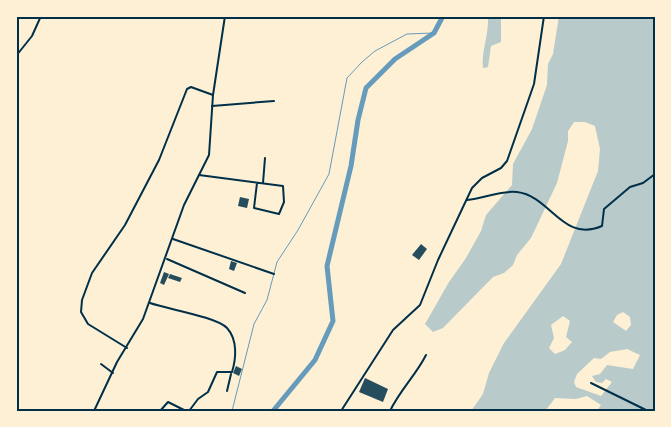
<svg xmlns="http://www.w3.org/2000/svg" width="671" height="427" font-family="Lato,sans-serif">
<style>
.green{fill:#b9caca;fill-rule:evenodd}
.lines{fill:none;stroke-linecap:round;stroke-linejoin:round}
.stream{stroke:#669bbc;stroke-width:1}
.river{stroke:#669bbc;stroke-width:5}
.building{fill:#264d5e}
.minor{stroke:#003049;stroke-width:2}
.neatline{fill:none;stroke:#003049;stroke-width:2}
</style>
<rect width="100%" height="100%" fill="#fdf0d5"/>
<g class="green">
<path d="M 488,16 L 501,16 L 501,42 L 491,46 L 488,67 L 483,68 C 481,51 489,36 488,16 Z"/>
<path d="M 559,16 L 655,16 L 655,411 L 597,411 L 601,405 L 587,396 L 576,399 L 555,398 L 546,410 L 542,411 L 471,411 L 483,394 L 489,373 L 504,343 L 561,264 L 598,171 L 600,149 L 595,126 L 585,122 L 574,122 L 568,131 L 568,141 L 557,183 L 531,238 L 517,255 L 513,265 L 504,273 L 493,277 L 443,328 L 433,332 L 425,324 L 449,282 L 466,258 L 481,231 L 486,215 L 512,185 L 513,164 L 532,129 L 547,85 L 548,64 L 553,54 ZM 623,312 L 630,317 L 631,325 L 626,331 L 613,322 L 617,315 ZM 563,316 L 570,321 L 566,337 L 572,342 L 565,350 L 555,354 L 549,348 L 554,338 L 551,325 ZM 627,349 L 640,355 L 633,369 L 607,365 L 600,374 L 592,376 L 596,382 L 602,383 L 606,379 L 612,382 L 601,396 L 576,387 L 574,382 L 577,374 L 594,358 L 601,359 L 610,352 Z"/>
</g>
<g class="lines">
<polyline class="stream" points="232,411 254,324 267,300 277,262 298,230 329,174 347,78 362,62 375,51 407,34 434,33"/>
<polyline class="river" points="273,411 315,360 333,321 327,266 351,166 358,120 366,88 395,59 434,33 443,16"/>
</g>
<g class="building">
<polygon points="240,197 249,199 247,208 238,206"/>
<polygon points="421,244 427,249 419,260 412,255"/>
<polygon points="231,261 237,263 234,271 229,269"/>
<polygon points="164,272 169,274 164,285 160,283"/>
<polygon points="170,274 182,278 180,282 168,278"/>
<polygon points="236,366 242,369 239,376 233,373"/>
<polygon points="365,378 388,389 383,402 359,392"/>
</g>
<g class="lines">
<g class="minor">
<polyline points="16,56 32,36 41,16"/>
<polyline points="212,106 274,101"/>
<polyline points="199,175 283,186 284,202 279,214 254,208 257,183"/>
<polyline points="263,183 265,158"/>
<path d="M 467,200 C 483,199 500,190 517,192 C 551,196 562,243 602,226 L 604,209 L 630,187 L 643,183 L 655,174"/>
<polyline points="173,239 274,274"/>
<polyline points="167,259 245,293"/>
<path d="M 150,303 C 167,309 217,317 227,328 C 238,340 236,359 232,372 L 217,372 L 208,392 L 198,399 L 189,411"/>
<polyline points="127,348 88,324 81,312 82,300 92,273 125,225 159,160 187,89 191,87 213,95"/>
<polyline points="101,364 113,373"/>
<polyline points="591,383 648,411"/>
<polyline points="227,391 231,374"/>
<polyline points="94,411 117,362 143,319 184,205 209,155 213,95 225,16"/>
<polyline points="160,411 168,402 186,411"/>
<polyline points="341,411 393,330 420,305 438,260 472,188 482,178 501,168 507,161 534,84 544,16"/>
<path d="M 390,411 C 400,390 416,375 426,355"/>
</g>
</g>
<rect width="671" height="427" fill="none" stroke="#fdf0d5" stroke-width="35"/>
<rect x="18" y="18" width="636" height="392" class="neatline"/>
</svg>
